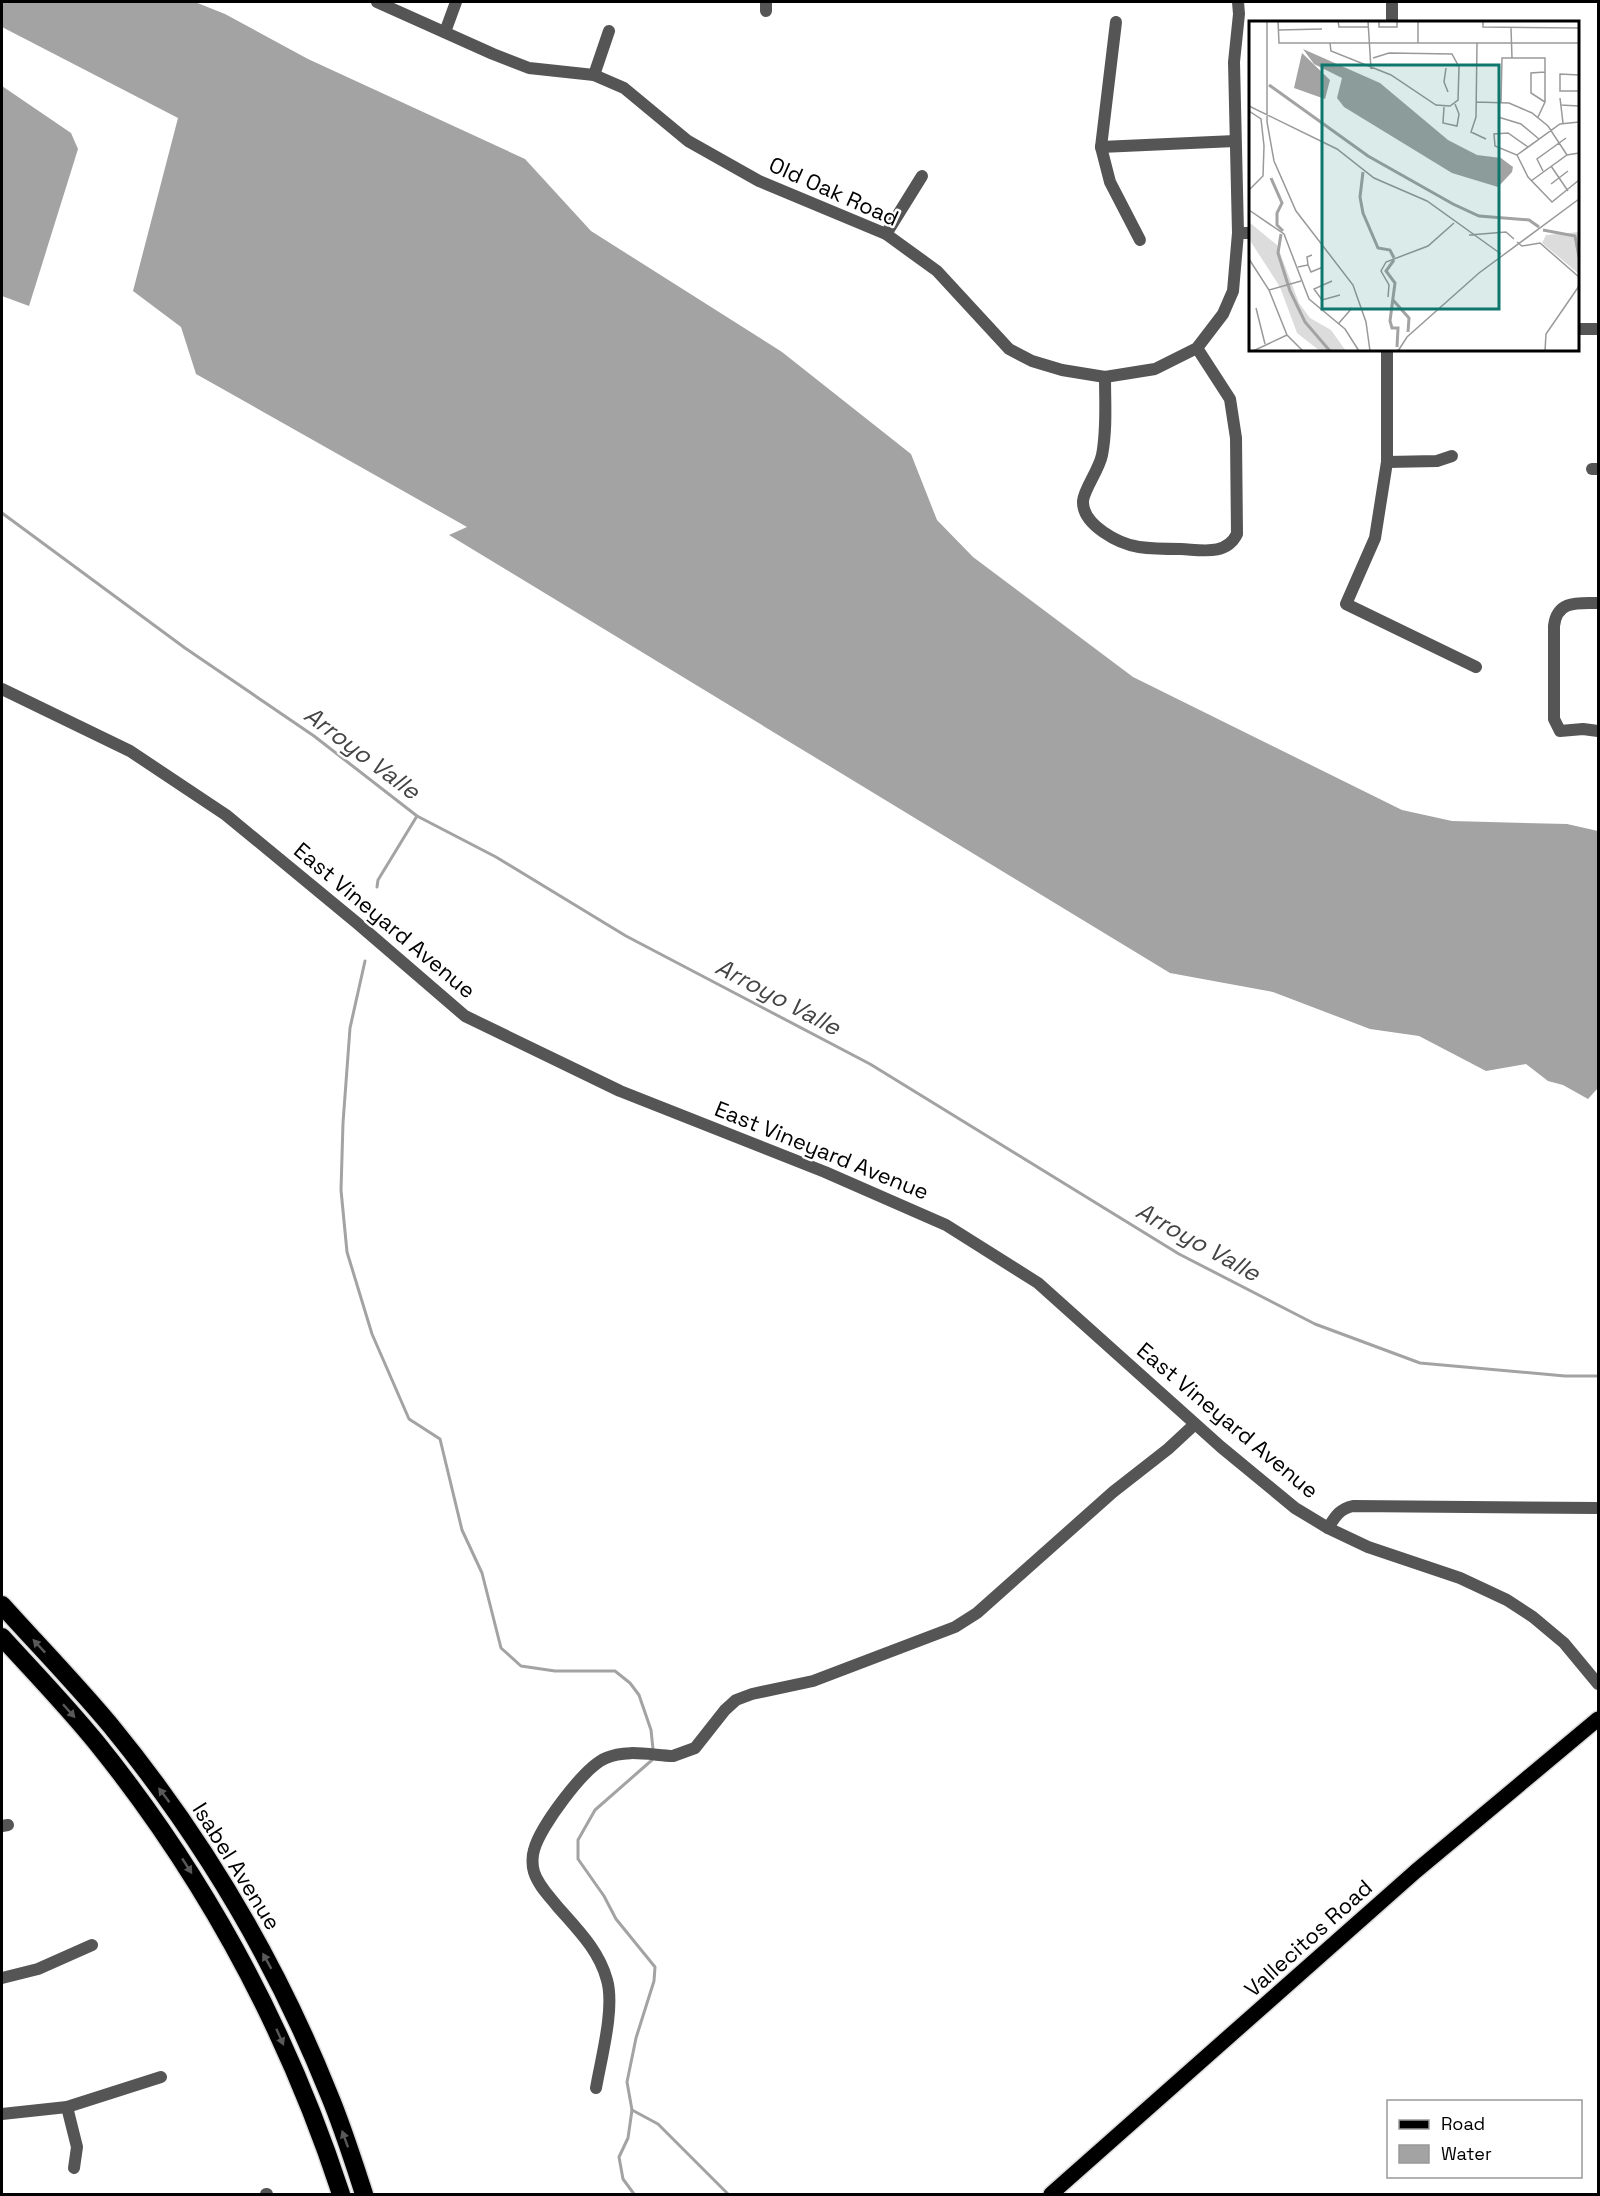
<svg xmlns="http://www.w3.org/2000/svg" width="1600" height="2196" font-family="'Space Grotesk',sans-serif">
<style>
.water{fill:#a3a3a3}
.lines{fill:none;stroke-linecap:round;stroke-linejoin:round}
.stream{stroke:#a3a3a3;stroke-width:3}
.major-casing{stroke:#dbdbdb;stroke-width:18}
.highway-casing{stroke:#dbdbdb;stroke-width:21}
.minor{stroke:#555;stroke-width:12}
.major{stroke:#000;stroke-width:15}
.highway{stroke:#000;stroke-width:18}
.oneway{fill:#595959}
.labels{text-anchor:middle;stroke-width:5;stroke-linejoin:round;paint-order:stroke}
.street-label{font-size:22px;fill:#000;stroke:#fff}
.water-label{font-size:24px;font-style:italic;fill:#444;stroke:#fff}
.inset-river{fill:none;stroke:#a3a3a3;stroke-width:3}
.inset-road{fill:none;stroke:#999;stroke-width:1.5}
.view{fill:#0f766e;fill-opacity:0.15;stroke:#0f766e;stroke-width:3}
.inset-edge{fill:none;stroke:#000;stroke-width:3}
</style>
<rect width="100%" height="100%" fill="#fff"/>
<g class="water">
<polygon points="2,2 195,2 225,14 308,59 525,159 591,231 782,352 911,454 937,520 973,557 1133,677 1402,810 1452,821 1567,824 1598,831 1598,1088 1588,1099 1563,1085 1548,1081 1526,1064 1486,1071 1419,1036 1370,1029 1273,992 1170,973 449,535 467,527 196,374 181,327 133,291 178,118 2,27"/>
<polygon points="2,86 71,133 78,149 29,306 2,296"/>
</g>
<g class="lines">
<g class="stream">
<polyline points="2,513 185,648 314,736 417,816 496,857 626,936 870,1064 1179,1254 1315,1324 1420,1363 1565,1376 1598,1376"/>
<polyline points="377,887 378,880 417,816"/>
<polyline points="365,961 350,1028 343,1123 341,1190 347,1252 372,1334 409,1419 440,1439 462,1530 482,1573 501,1648 521,1666 555,1671 615,1671 630,1683 639,1695 651,1730 653,1749"/>
<polyline points="632,2110 658,2124 728,2194"/>
<polyline points="634,2194 623,2179 619,2157 628,2138 632,2110 627,2082 636,2038 654,1981 655,1967 616,1919 604,1896 578,1859 578,1840 595,1810 652,1760"/>
</g>
<g class="major-casing">
<polyline id="major" points="1051,2194 1416,1871 1598,1719"/>
</g>
<g class="highway-casing">
<g id="highway">
<path d="M 2,1605 C 38,1645 76,1684 111,1726 C 201,1836 275,1960 328,2092 C 342,2125 353,2160 364,2194"/>
<path d="M 2,1637 C 33,1671 66,1705 96,1742 C 205,1877 287,2029 341,2194"/>
</g>
</g>
<g class="minor">
<polyline points="377,2 493,54 529,68 594,75 624,88 688,141 759,181 886,234 937,271 1009,349 1032,361 1062,370 1105,377 1155,369 1197,348 1223,314 1233,291 1238,233 1234,62 1239,14 1238,2"/>
<polyline points="766,2 766,11"/>
<polyline points="1392,2 1392,22"/>
<polyline points="1116,22 1101,147 1110,182 1140,240"/>
<polyline points="445,32 456,2"/>
<polyline points="594,75 609,31"/>
<polyline points="1101,147 1235,141"/>
<polyline points="1238,233 1250,233"/>
<polyline points="886,234 922,176"/>
<polyline points="1578,329 1598,329"/>
<polyline points="1387,350 1387,462 1375,538 1346,604 1476,667"/>
<path d="M 1105,377 C 1105,403 1107,429 1102,455 C 1099,470 1084,489 1083,501 C 1082,525 1119,544 1139,547 C 1153,549 1167,549 1181,549 C 1202,550 1226,556 1237,534 L 1236,438 L 1230,399 L 1197,348"/>
<polyline points="1387,462 1437,461 1452,456"/>
<polyline points="1592,469 1598,469"/>
<path d="M 1598,603 C 1578,603 1557,600 1554,626 L 1554,719 L 1560,731 L 1583,729 L 1598,731"/>
<polyline points="2,689 130,751 226,815 357,923 465,1016 620,1091 825,1172 946,1225 1038,1283 1221,1447 1295,1508 1328,1528 1368,1547 1460,1578 1507,1600 1533,1617 1564,1643 1598,1684"/>
<path d="M 1328,1528 C 1335,1517 1339,1509 1353,1506 L 1598,1508"/>
<polyline points="2,1826 8,1825"/>
<polyline points="2,1978 38,1969 92,1945"/>
<path d="M 596,2088 C 601,2059 615,2008 607,1980 C 599,1950 577,1929 557,1906 C 549,1896 538,1885 534,1872 C 532,1866 532,1856 534,1850 C 540,1827 584,1767 606,1758 C 626,1749 651,1755 673,1756 L 695,1748 L 725,1710 L 736,1700 L 752,1694 L 813,1681 L 955,1627 L 977,1613 L 1113,1492 L 1168,1449 L 1195,1424"/>
<polyline points="67,2107 77,2147 74,2168"/>
<polyline points="2,2114 67,2107 161,2077"/>
<polyline points="266,2194 267,2194"/>
</g>
<use href="#major" class="major"/>
<use href="#highway" class="highway"/>
</g>
<defs><path id="oneway-solid" d="M-6-.8H1V-3.2L6.5 0L1 3.2V.8H-6Z" transform="scale(1.5)"/></defs>
<g class="oneway">
<use href="#oneway-solid" transform="translate(39 1646) rotate(-133)"/>
<use href="#oneway-solid" transform="translate(69 1711) rotate(48)"/>
<use href="#oneway-solid" transform="translate(164 1795) rotate(-127)"/>
<use href="#oneway-solid" transform="translate(187 1866) rotate(57)"/>
<use href="#oneway-solid" transform="translate(267 1961) rotate(-119)"/>
<use href="#oneway-solid" transform="translate(280 2037) rotate(66)"/>
<use href="#oneway-solid" transform="translate(345 2139) rotate(-110)"/>
</g>
<g class="labels">
<g class="street-label">
<text transform="translate(834 191) rotate(24)" y="8">Old Oak Road</text>
<text transform="translate(385 920) rotate(40)" y="8">East Vineyard Avenue</text>
<text transform="translate(822 1150) rotate(22)" y="8">East Vineyard Avenue</text>
<text transform="translate(1228 1420) rotate(40)" y="8">East Vineyard Avenue</text>
<text transform="translate(237 1866) rotate(58)" y="8">Isabel Avenue</text>
<text transform="translate(1308 1938) rotate(-42)" y="8">Vallecitos Road</text>
</g>
<g class="water-label">
<text transform="translate(362 753) rotate(37)" y="8">Arroyo Valle</text>
<text transform="translate(778 997) rotate(28)" y="8">Arroyo Valle</text>
<text transform="translate(1198 1242) rotate(29)" y="8">Arroyo Valle</text>
</g>
</g>
<g transform="translate(1249 21)">
<rect width="330" height="330" fill="#fff"/>
<path d="M 0,201 L 28,224 L 50,282 L 61,297 L 82,309 L 97,330 L 71,330 L 48,312 L 31,266 L 0,218 ZM 330,211 L 330,253 L 293,222 L 297,214 Z" fill="#dcdcdc"/>
<path d="M 54,28 L 131,62 L 199,119 L 228,134 L 252,137 L 264,146 L 263,151 L 249,166 L 203,152 L 95,86 L 88,77 L 93,57 L 65,43 ZM 53,32 L 81,59 L 76,78 L 45,67 Z" fill="#a3a3a3"/>
<path class="inset-river" d="M 20,64 L 119,135 L 204,183 L 230,195 L 280,199 L 290,206M 114,151 L 111,176 L 114,192 L 129,227 L 141,229 L 145,237M 22,157 L 33,182 L 28,192 L 28,204 L 34,210M 294,209 L 326,215 L 330,236M 32,213 L 29,232 L 41,270 L 56,301 L 81,330M 145,239 L 137,250 L 146,262 L 141,300 L 143,307 L 149,307 L 148,326M 144,279 L 160,297 L 159,311"/>
<path class="inset-road" d="M 18,0 L 18,101 L 25,140 L 47,190 L 104,264 L 117,301 L 121,330M 29,0 L 30,22 L 330,22M 89,0 L 90,6 L 119,6M 119,0 L 122,48M 130,0 L 130,6 L 148,6 L 148,0M 234,0 L 234,6 L 330,7M 262,7 L 263,37M 30,9 L 73,8M 81,22 L 82,30 L 142,54 L 187,84 L 201,85 L 209,79 L 210,46 L 203,33 L 140,32 L 124,37M 169,22 L 169,0M 228,22 L 227,96 L 222,111 L 237,118M 197,47 L 195,61 L 199,71M 296,51 L 282,52 L 282,72 L 296,81M 330,54 L 311,53 L 311,70 L 330,70M 311,77 L 314,102M 227,81 L 260,82 L 283,92 L 299,105 L 318,134M 252,81 L 253,37 L 296,37 L 296,81 L 289,96M 311,84 L 330,85M 0,85 L 88,128 L 125,157 L 178,180 L 252,233M 195,86 L 194,102 L 208,105 L 210,93 L 206,83M 0,90 L 12,98 L 15,125 L 14,155 L 0,169M 249,96 L 272,103 L 290,118M 279,126 L 259,112 L 245,113 L 246,125 L 268,134 L 279,156 L 303,181 L 330,159M 268,134 L 311,103 L 330,101M 302,145 L 319,170M 294,150 L 288,138 L 317,117M 282,160 L 318,134 L 330,132M 302,163 L 319,150M 0,189 L 35,213 L 60,278 L 96,308 L 110,330M 220,214 L 257,211 L 265,218M 268,221 L 273,225 L 291,222 L 330,256M 0,238 L 20,269 L 38,314 L 54,330M 59,244 L 62,251 L 74,246M 49,246 L 59,244 L 58,236 L 63,234M 83,260 L 65,268 L 73,279 L 91,274M 20,269 L 52,260M 139,276 L 140,264 L 132,250 L 137,241 L 179,225 L 205,202M 7,287 L 16,323M 90,302 L 103,287M 4,330 L 38,314M 149,330 L 158,316 L 230,252 L 330,178M 296,330 L 297,313 L 330,265"/>
<path class="view" d="M 73,44 L 250,44 L 250,288 L 73,288 Z"/>
<rect width="330" height="330" class="inset-edge"/>
</g>
<rect width="1600" height="2196" fill="none" stroke="#000000" stroke-width="6"/>
<rect x="1387" y="2100" width="195" height="78" fill="#ffffff" stroke="#999999" stroke-width="1.5"/>
<rect x="1399" y="2120" width="30" height="9" fill="#000000" stroke="#999999" stroke-width="1.5"/>
<text x="1441" y="2130" font-size="18" fill="#000000">Road</text>
<rect x="1399" y="2145" width="30" height="18" fill="#a3a3a3" stroke="#999999" stroke-width="1.5"/>
<text x="1441" y="2160" font-size="18" fill="#000000">Water</text>
</svg>
